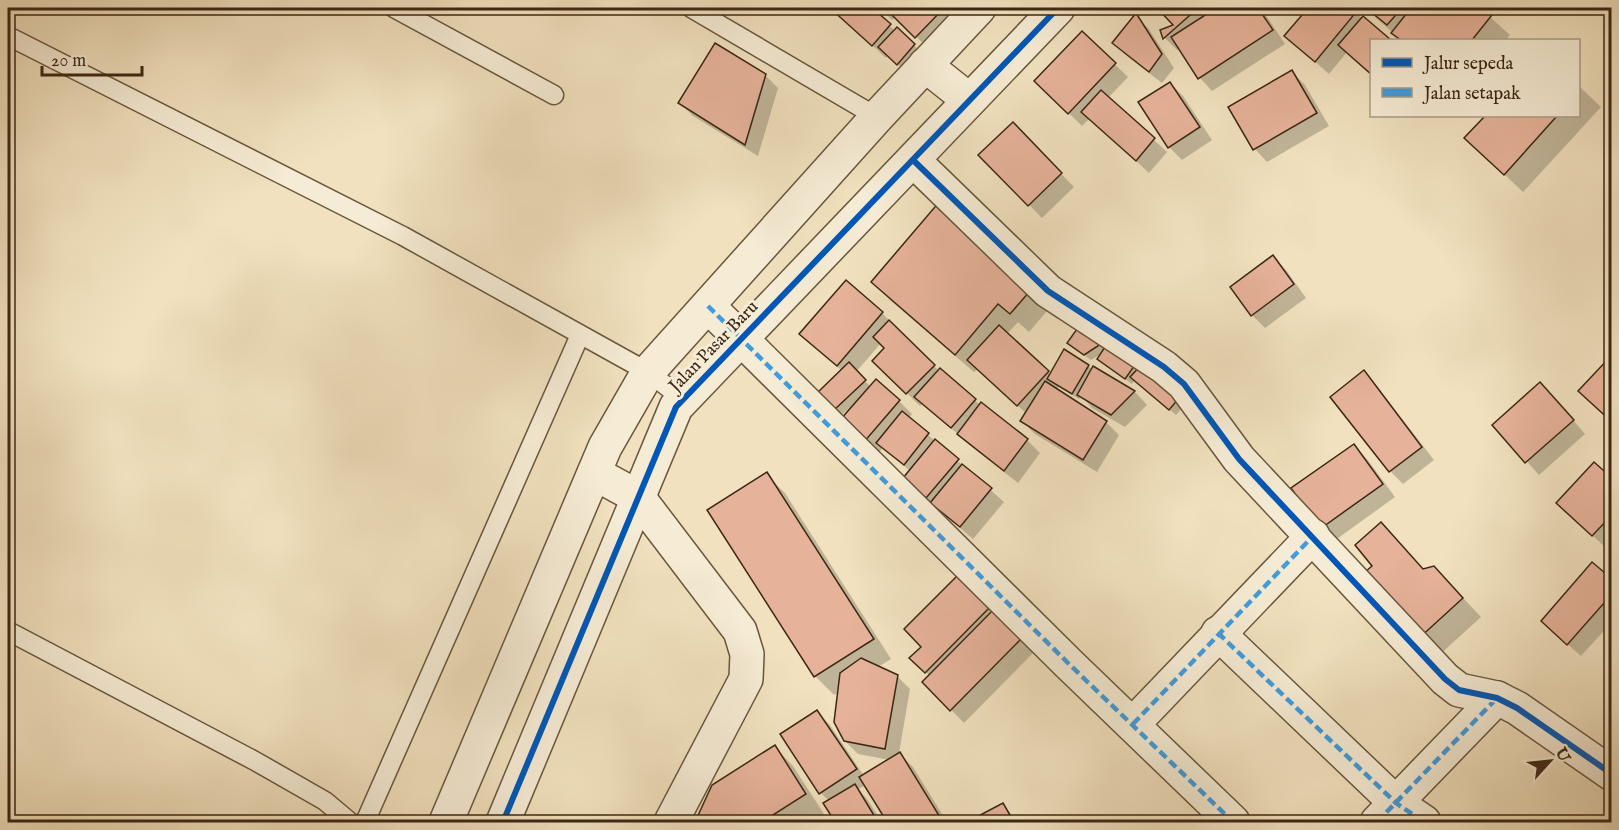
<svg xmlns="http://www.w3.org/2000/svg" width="1619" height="830" font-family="'IM FELL English',serif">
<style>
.shadow{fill:#0003}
.building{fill:#e6b299;stroke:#3b2714;stroke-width:1.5}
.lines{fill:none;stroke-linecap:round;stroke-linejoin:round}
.service-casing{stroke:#68563e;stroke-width:21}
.minor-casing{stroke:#68563e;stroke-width:36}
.tertiary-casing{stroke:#68563e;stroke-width:36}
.service{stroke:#f6ecd5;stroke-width:18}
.minor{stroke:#f6ecd5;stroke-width:33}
.tertiary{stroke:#f6ecd5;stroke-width:33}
.quiet{stroke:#3f9cde;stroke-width:4.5;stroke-dasharray:9 4.5;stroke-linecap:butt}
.cycleway-casing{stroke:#f6ecd5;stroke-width:10}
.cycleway{stroke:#0057b8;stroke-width:6}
.labels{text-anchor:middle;stroke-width:6;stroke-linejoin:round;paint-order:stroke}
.street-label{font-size:18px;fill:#3b2714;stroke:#f6ecd5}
</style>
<rect width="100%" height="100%" fill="#f1e1be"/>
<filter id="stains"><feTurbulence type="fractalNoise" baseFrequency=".00333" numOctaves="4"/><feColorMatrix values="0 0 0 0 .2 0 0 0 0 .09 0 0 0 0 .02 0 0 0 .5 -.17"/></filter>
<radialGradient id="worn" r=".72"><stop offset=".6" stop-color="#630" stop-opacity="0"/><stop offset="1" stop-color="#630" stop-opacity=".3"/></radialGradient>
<g class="shadow">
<polygon points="832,8 870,8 895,31 897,29 921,52 904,70 888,55 886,58"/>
<polygon points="879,8 981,8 935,55 896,17 892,20"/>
<polygon points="1159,8 1261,8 1285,44 1212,91 1200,78 1180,48 1177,50 1165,38 1162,31 1175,25"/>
<polygon points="1310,8 1350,8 1388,40 1372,40 1372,74 1347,52 1329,74 1286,36"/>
<polygon points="1365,8 1480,8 1510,35 1505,40 1401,40"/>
<polygon points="1136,16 1148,28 1174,68 1162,83 1127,56 1114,43"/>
<polygon points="1082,33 1128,77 1108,98 1167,152 1149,173 1090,118 1082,126 1036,81"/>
<polygon points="1292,72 1305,85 1329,126 1267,162 1255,149 1230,108"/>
<polygon points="765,75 778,88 758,156 693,116 680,103"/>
<polygon points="1170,83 1183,96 1212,140 1182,160 1169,147"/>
<polygon points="1578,85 1601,107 1523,192 1466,138 1487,116 1578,116"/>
<polygon points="1013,124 1074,187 1042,218 981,155"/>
<polygon points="940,203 1053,304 1029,332 1018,322 1007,334 1051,375 1088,366 1093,370 1094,368 1135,392 1147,405 1125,427 1092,408 1081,396 1079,399 1059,387 1056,390 1106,422 1119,435 1097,472 1035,434 1022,421 1027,414 978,369 974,372 891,301 873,282"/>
<polygon points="1273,257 1286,270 1306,298 1265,328 1252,315 1232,288"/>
<polygon points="846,282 882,313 939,371 940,370 980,405 1027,440 1040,453 1018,483 972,447 923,403 920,406 874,361 887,348 881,343 856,372 871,387 876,381 899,401 912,414 909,418 1004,502 973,539 918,491 910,471 883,448 878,453 855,433 855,406 853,405 840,416 818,394 842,371 801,334"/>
<polygon points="1083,324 1190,399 1176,415 1135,380 1132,384 1105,365 1099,359 1103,353 1091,360 1076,349"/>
<polygon points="1363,372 1376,385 1434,460 1403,484 1390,471 1332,397"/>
<polygon points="1553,397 1585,434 1539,475 1494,425"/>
<polygon points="1354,446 1367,459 1395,497 1334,541 1321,528"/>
<polygon points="766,474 785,493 891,659 878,667 897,676 910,689 899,753 913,767 947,822 889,822 866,785 858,789 867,799 882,822 836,822 825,804 829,801 821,793 817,712 830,725 864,776 890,760 858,754 845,741 839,692 834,695 815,676 709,511"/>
<polygon points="1612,480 1612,542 1606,548 1571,516"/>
<polygon points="1381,524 1424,571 1434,567 1481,617 1436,658 1374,566"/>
<polygon points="960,575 1033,653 964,723 924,682 930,676 911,658 923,647"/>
<polygon points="1612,581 1612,622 1581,656 1556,634"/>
<polygon points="775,747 793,766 824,814 810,822 697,822 713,786"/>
<polygon points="1003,805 1018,822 970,822"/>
<polygon points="259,817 267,822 257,822"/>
</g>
<g class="building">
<polygon points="830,8 872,8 891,24 872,46"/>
<polygon points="896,8 944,8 915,38 890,13"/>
<polygon points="1157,8 1198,8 1163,39 1160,30 1173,25"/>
<polygon points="1216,8 1258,8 1273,30 1198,79 1171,37"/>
<polygon points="1308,8 1353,8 1357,11 1315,62 1284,36"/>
<polygon points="1366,8 1402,8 1387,25"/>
<polygon points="1411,8 1483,8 1492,15 1472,40 1401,40 1391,33"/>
<polygon points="1136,13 1162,54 1149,72 1112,43"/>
<polygon points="1363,16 1391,40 1372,40 1372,75 1338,45"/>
<polygon points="897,27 915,44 897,65 878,47"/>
<polygon points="1082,31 1116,63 1068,114 1034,81"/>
<polygon points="715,43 766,74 745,145 678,103"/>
<polygon points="1292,70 1317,113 1253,150 1228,107"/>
<polygon points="1170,82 1200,127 1168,148 1138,102"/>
<polygon points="1101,90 1155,138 1136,161 1081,112"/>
<polygon points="1485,116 1557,116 1504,175 1464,138"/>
<polygon points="1013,122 1062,173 1028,206 978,155"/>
<polygon points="940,201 1036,284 1010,314 998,304 955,355 871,282"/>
<polygon points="1273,255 1294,284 1251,316 1230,287"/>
<polygon points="846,280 883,312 837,366 799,334"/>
<polygon points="889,320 935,365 906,394 872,361 884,348 873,337"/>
<polygon points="1082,322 1107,340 1084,355 1067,343"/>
<polygon points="999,325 1049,371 1017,406 967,360"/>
<polygon points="1111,338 1140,358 1125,379 1097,359"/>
<polygon points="1064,349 1089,365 1072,394 1047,379"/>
<polygon points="1610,357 1612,359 1612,422 1578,391"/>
<polygon points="1146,360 1184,392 1169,410 1130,377"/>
<polygon points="849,362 866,380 833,411 816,394"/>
<polygon points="1093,366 1135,391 1111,415 1077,395"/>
<polygon points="940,368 976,399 951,428 914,397"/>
<polygon points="1364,370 1422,447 1389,472 1330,397"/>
<polygon points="876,379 900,400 864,442 840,420"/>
<polygon points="1045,381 1107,421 1083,460 1020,421"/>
<polygon points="1540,382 1574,420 1525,463 1492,425"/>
<polygon points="981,402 1028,439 1004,471 957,434"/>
<polygon points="902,411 929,433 904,465 876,443"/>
<polygon points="935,439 959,459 926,498 903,478"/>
<polygon points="1354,444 1383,484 1320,529 1291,488"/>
<polygon points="1594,462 1612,478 1612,522 1608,519 1592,536 1556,503"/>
<polygon points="962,464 992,488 960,527 930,503"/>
<polygon points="767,472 874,639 814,677 707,510"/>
<polygon points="1381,522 1423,569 1434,566 1463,598 1417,640 1365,572 1372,566 1355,545"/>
<polygon points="1592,562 1612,579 1612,594 1567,645 1541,621"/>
<polygon points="960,573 992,605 925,673 909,658 921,647 904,629"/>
<polygon points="993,610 1021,639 950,711 922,682"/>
<polygon points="861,658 898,675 885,749 844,741 834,722 840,673"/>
<polygon points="817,710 857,769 819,794 780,734"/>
<polygon points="775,745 806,794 762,822 695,822 712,785"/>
<polygon points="900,752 943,822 887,822 859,777"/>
<polygon points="855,784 878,822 835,822 823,803"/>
<polygon points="1003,803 1014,822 967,822"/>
</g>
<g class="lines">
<g class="service-casing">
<g id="service">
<polyline points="394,8 554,95"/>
<polyline points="691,8 877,117"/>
<polyline points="8,36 403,236 648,372 683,399"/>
<polyline points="8,631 255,761 325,801 350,822"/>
<polyline points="365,822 580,335"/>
</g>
</g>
<g class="minor-casing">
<g id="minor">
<polyline points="913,160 1048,291 1164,367 1184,384 1239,459 1445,679 1459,690 1497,698 1517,708 1612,774"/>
<polyline points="708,306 1068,663 1233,822"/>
<polyline points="594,473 638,497 740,631 747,654 746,679 671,822"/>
<polyline points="1218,633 1396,803 1424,822"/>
<polyline points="1133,724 1313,536"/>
<polyline points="1377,822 1497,698"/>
</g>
</g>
<g class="tertiary-casing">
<g id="tertiary">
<polyline points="925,65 969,100"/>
<polyline points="446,822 605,447 648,372 877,117 979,8"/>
<polyline points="503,822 676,407 1058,8"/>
</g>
</g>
<use href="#service" class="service"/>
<use href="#minor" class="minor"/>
<use href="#tertiary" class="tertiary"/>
<g class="quiet">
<polyline points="708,306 1068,663 1233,822"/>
<polyline points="1218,633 1396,803 1424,822"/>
<polyline points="1133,724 1313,536"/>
<polyline points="1377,822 1497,698"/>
</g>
<g class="cycleway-casing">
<g id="cycleway">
<polyline points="913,160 1048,291 1164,367 1184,384 1239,459 1445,679 1459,690 1497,698 1517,708 1612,774"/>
<polyline points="503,822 676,407 1058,8"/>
</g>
</g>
<use href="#cycleway" class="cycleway"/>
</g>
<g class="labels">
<g class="street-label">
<text transform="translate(713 346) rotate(-46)" y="6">Jalan Pasar Baru</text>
</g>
</g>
<rect width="1619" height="830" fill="none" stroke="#f1e1be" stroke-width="30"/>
<rect x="9" y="9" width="1601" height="812" fill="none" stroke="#3b2714" stroke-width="3"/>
<rect x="15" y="15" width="1589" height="800" fill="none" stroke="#3b2714" stroke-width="1.5"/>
<rect x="1370" y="39" width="210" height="78" fill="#f6ecd5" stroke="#ab9d88" stroke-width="1.5"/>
<rect x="1382" y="58" width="30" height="9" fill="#0057b8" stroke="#ab9d88" stroke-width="1.5"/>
<text x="1424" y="69" font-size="18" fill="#3b2714">Jalur sepeda</text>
<rect x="1382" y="88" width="30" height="9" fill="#3f9cde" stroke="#ab9d88" stroke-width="1.5"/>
<text x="1424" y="99" font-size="18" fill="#3b2714">Jalan setapak</text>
<g transform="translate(1550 761) rotate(63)" stroke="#f6ecd5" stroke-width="4.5" paint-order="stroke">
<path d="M0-4.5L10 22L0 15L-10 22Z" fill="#3b2714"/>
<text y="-9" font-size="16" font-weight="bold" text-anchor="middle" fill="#3b2714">U</text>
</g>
<path d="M42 66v9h100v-9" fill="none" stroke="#3b2714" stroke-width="3"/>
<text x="51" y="66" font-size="18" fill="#3b2714" stroke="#f6ecd5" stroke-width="4.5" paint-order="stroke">20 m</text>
<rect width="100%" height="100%" filter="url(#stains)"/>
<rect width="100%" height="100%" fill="url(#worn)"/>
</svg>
